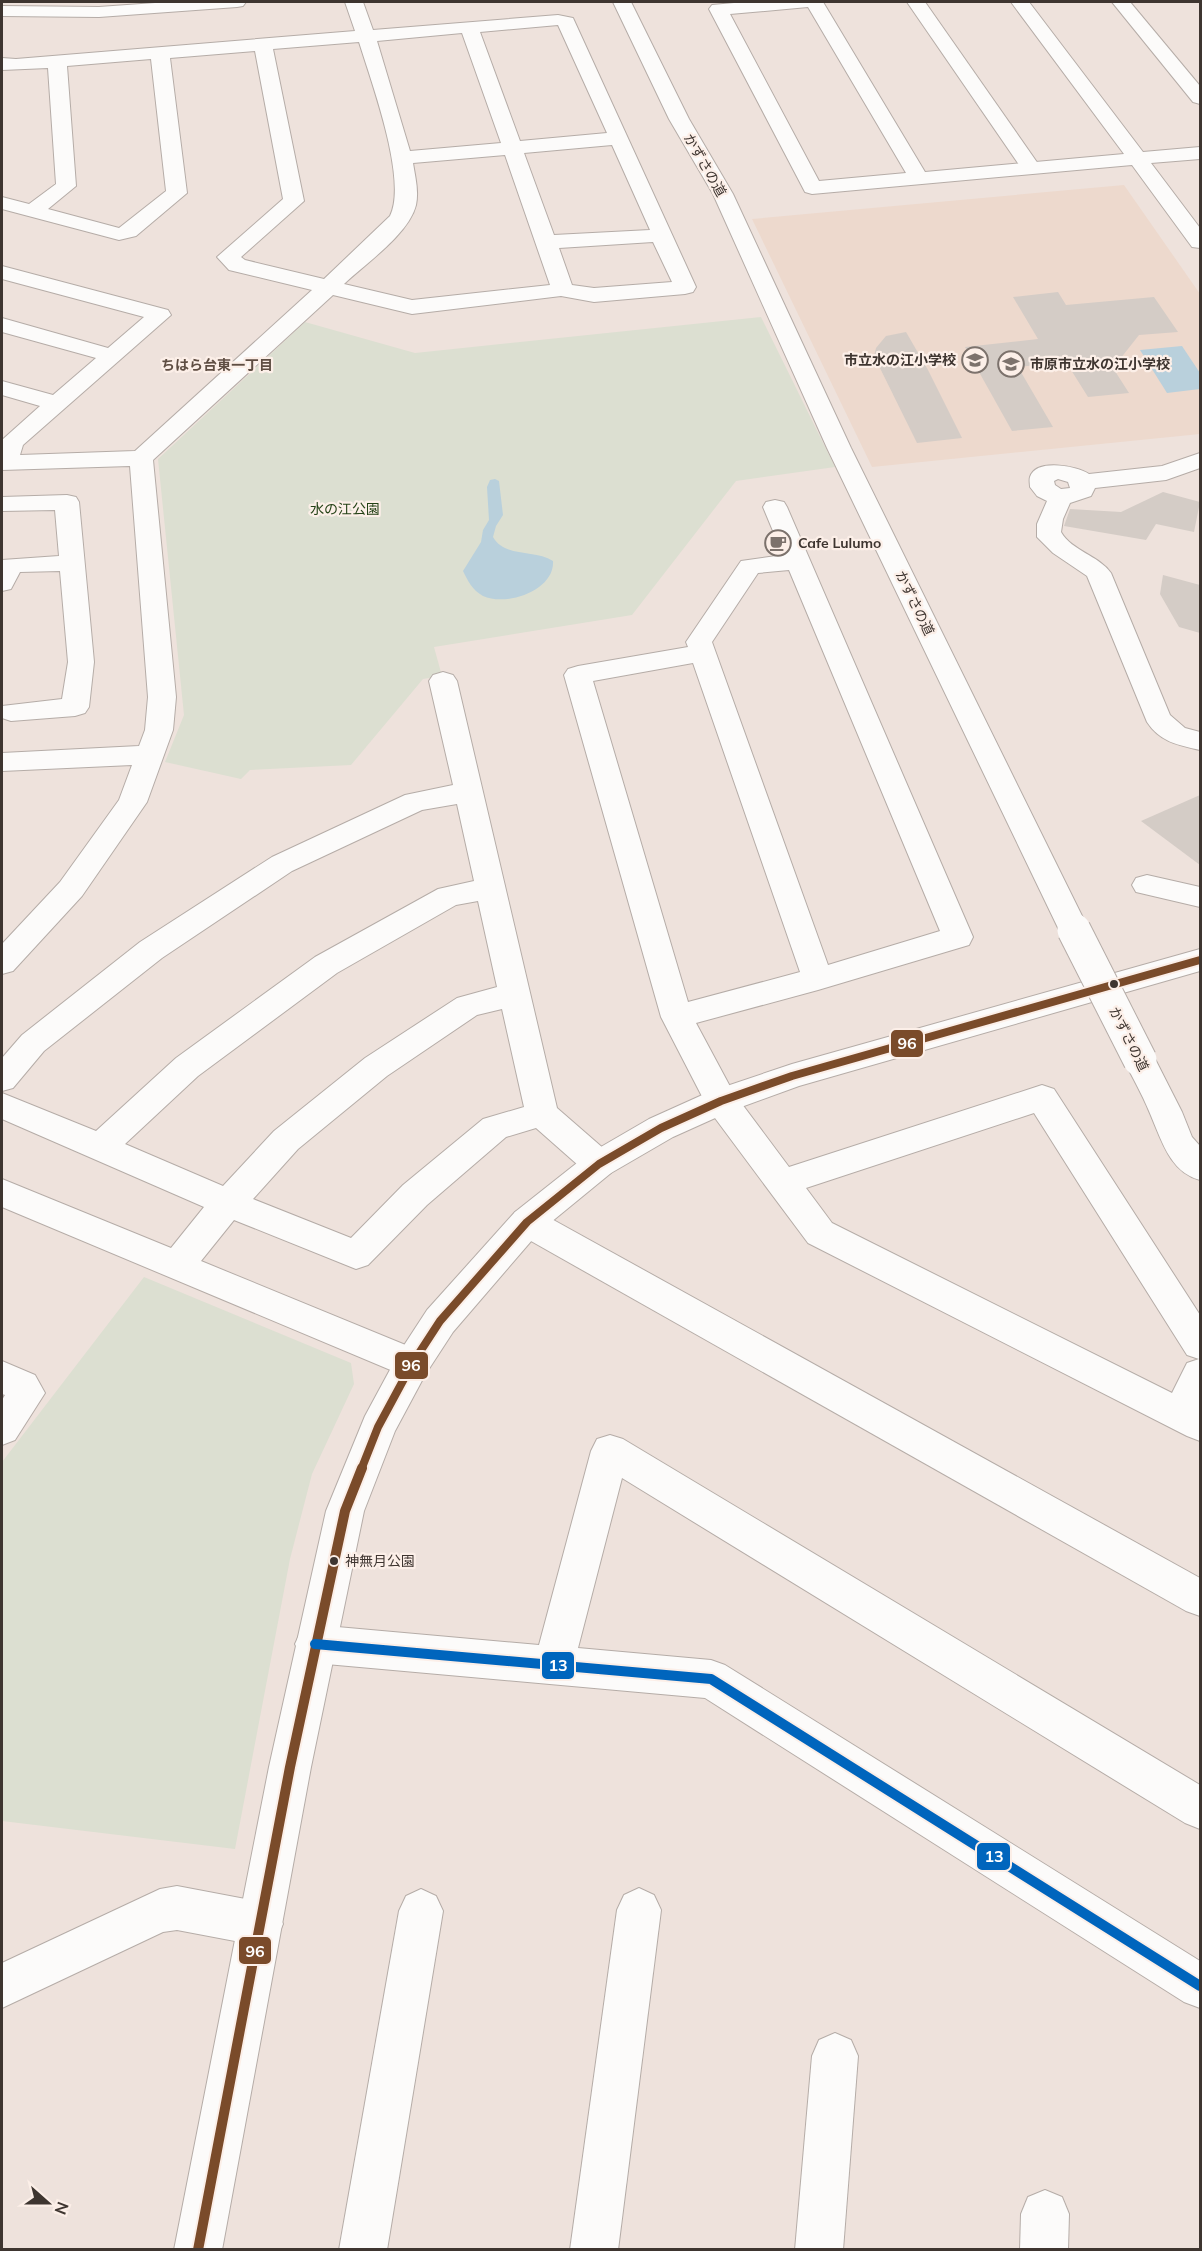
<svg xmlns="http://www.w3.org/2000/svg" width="1202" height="2251" font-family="Mulish,'Noto Sans JP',sans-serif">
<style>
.built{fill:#edd9cd}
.green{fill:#dcdfd1}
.water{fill:#b9d0dc}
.building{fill:#d4ccc6}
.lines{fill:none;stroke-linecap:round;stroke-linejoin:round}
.street-casing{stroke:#b5aca7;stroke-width:2}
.secondary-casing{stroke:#b5aca7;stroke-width:2}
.street{fill:#fcfbfa;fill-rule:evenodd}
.secondary{fill:#fcfbfa;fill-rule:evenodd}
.street-bridge-casing{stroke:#b5aca7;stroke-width:35;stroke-linecap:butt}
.street-bridge{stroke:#fcfbfa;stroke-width:33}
.bus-1-far1-casing{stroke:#fcefe8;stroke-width:12}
.bus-1-casing{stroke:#fcefe8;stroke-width:14}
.bus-2-casing{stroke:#fcefe8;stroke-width:14}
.bus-1-far1{stroke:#7a4b2a;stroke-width:8}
.bus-1{stroke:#7a4b2a;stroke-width:10}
.bus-2{stroke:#0065bd;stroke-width:10}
.bus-dot{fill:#3e3530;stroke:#fcefe8;stroke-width:2}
.labels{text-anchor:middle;stroke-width:4.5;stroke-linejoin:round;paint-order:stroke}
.far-street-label{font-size:14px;fill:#3e3530;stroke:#fcefe8}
.far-poi-label{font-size:14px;font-weight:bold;fill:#3e3530;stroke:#fcefe8;text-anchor:start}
.far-neighbourhood-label{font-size:14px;font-weight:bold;fill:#5f4e43;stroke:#fcefe8}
.far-park-label{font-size:14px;fill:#244216;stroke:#fcefe8}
.bus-label{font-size:14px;fill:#3e3530;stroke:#fcefe8;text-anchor:start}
.line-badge{stroke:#fcefe8;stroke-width:2}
.badge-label{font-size:16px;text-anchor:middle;font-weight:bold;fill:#fff}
</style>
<rect width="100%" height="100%" fill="#eee2dc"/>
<polygon class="built" points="1124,185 1200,294 1200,434 872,467 752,219"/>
<g class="green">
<polygon points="761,317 835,467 736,481 632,615 434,647 442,676 423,679 351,765 250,770 241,779 165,762 184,715 158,459 305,322 415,353"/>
<polygon points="144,1277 351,1363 354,1384 312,1474 290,1559 235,1849 2,1821 2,1462"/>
</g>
<g class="water">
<polygon points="1182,346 1200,373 1200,389 1167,393 1140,350"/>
<path d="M 495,479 L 499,481 L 503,515 L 496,526 L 493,537 C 505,558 534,549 553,561 C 555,590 507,607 483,596 C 472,590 468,581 463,571 L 481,542 L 483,530 L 489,520 L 487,487 L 490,480 Z"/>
</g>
<g class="building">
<polygon points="1058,292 1066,305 1154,297 1178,332 1139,335 1113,368 1129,393 1088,397 1066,362 1018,367 1053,427 1012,431 965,347 1038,339 1013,297"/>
<polygon points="906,332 928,370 962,438 917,443 874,356 876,348 886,336"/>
<polygon points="1163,492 1200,502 1194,532 1156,524 1146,540 1064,526 1070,509 1121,512"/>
<polygon points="1163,575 1200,585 1200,633 1179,627 1160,594"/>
<polygon points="1200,795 1200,865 1141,821"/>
</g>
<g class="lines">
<g class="street-casing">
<g id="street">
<path d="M 345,2 L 363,2 L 373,30 L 558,15 L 573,18 L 696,287 L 693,292 L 685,294 L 594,302 L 561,296 L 412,314 L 333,295 L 153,460 L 176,697 L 173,730 L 147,802 L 82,896 L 13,971 L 2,974 L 2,944 L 60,882 L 119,800 L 132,765 L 2,771 L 2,753 L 139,746 L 145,730 L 148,697 L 130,466 L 2,470 L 2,440 L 40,406 L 2,395 L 2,381 L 53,395 L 96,358 L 2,332 L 2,318 L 108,348 L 144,317 L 2,279 L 2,266 L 168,310 L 171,315 L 23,445 L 20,455 L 135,451 L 312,290 L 229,270 L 217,257 L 283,199 L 255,51 L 170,58 L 187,193 L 136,236 L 119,240 L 2,209 L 2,197 L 29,204 L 56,184 L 48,68 L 2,70 L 2,58 L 16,59 L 355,31 ZM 558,25 L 607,133 L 520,141 L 480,32 ZM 462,33 L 501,143 L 410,151 L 377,41 ZM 359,42 C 371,81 408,180 390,216 L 324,279 L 245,260 L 241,257 L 304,201 L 273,49 ZM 151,59 L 166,191 L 119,228 L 48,209 L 76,186 L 67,66 ZM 612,145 L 650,230 L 554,235 L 524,153 ZM 505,155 L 550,285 L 412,300 L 344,284 C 365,264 409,234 416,205 C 419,191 415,176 413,163 ZM 653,242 L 672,282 L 594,288 L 572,285 L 559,248 Z"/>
<polygon points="613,2 631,2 689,119 733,194 851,448 1089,930 1085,938 1074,941 1063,938 1059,930 827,448 713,194 669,119"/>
<path d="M 745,2 L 823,2 L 925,172 L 1124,154 L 1011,2 L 1029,2 L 1143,152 L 1200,147 L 1200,159 L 1151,163 L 1200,228 L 1200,248 L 1192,247 L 1132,165 L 812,194 L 805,192 L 709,9 L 712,5 ZM 808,7 L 906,173 L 819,181 L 730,14 Z"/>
<polygon points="1112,2 1130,2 1200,86 1200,104 1193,102"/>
<path d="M 1200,453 L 1200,468 L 1166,480 L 1095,488 L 1091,496 L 1070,503 L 1063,519 L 1061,532 C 1072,551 1098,555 1111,573 L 1170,715 L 1185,728 L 1200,732 L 1200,750 C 1178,745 1160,742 1147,722 L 1087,576 L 1053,553 L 1037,537 L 1037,524 L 1047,501 L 1037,496 L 1030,487 C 1030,484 1029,480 1030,477 C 1036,458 1077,466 1089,474 L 1162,466 ZM 1058,479 L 1068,482 L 1070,488 L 1061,489 L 1055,485 L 1054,481 Z"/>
<polygon points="67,495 76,497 79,502 94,662 89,707 85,713 75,716 11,721 2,718 2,706 62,699 68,662 60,571 20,572 11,589 2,591 2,560 59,556 55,510 2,511 2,497"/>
<path d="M 775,500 L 784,502 L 787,507 L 973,937 L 969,945 L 818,990 L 696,1023 L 733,1092 L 789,1167 L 1042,1085 L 1054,1089 L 1200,1315 L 1200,1441 L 1187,1436 L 808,1243 L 709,1110 L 661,1017 L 564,675 L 568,669 L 578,666 L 688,647 L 686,642 L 741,561 L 783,555 L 763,507 L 766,502 ZM 789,570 L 940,931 L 828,965 L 712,642 L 758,573 ZM 693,663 L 800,972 L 688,1002 L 593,681 ZM 1034,1113 L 1187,1355 L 1199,1359 L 1187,1363 L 1172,1393 L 832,1223 L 806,1188 Z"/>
<path d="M 443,672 L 453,675 L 457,681 L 557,1108 L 611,1155 L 616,1164 L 611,1173 L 599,1177 L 587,1173 L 536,1128 L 506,1137 L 427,1205 L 368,1265 L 356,1269 L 234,1220 L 201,1261 L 425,1353 L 430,1364 L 425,1375 L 412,1379 L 2,1207 L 2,1179 L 171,1248 L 204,1207 L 2,1119 L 2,1093 L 96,1131 L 176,1058 L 315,957 L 438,889 L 474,881 L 457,804 L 422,810 L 292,871 L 162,958 L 44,1051 L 13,1088 L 2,1091 L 2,1058 L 22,1035 L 140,942 L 272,857 L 405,795 L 453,785 L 429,681 L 433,675 ZM 478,901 L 497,987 L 457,998 L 365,1058 L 274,1131 L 223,1186 L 125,1144 L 198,1076 L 337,973 L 456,905 ZM 502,1009 L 524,1107 L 483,1119 L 403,1185 L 351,1238 L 253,1199 L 298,1149 L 387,1076 L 477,1015 Z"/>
<polygon points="1147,875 1200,887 1200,907 1136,892 1132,885 1136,878"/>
<path d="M 1140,1048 L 1151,1051 L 1182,1112 L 1192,1137 L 1200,1146 L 1200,1180 C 1169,1172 1161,1138 1149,1111 C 1142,1094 1132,1077 1124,1060 L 1129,1051 Z"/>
<polygon points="527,1208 539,1212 1200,1578 1200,1616 1186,1611 515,1232 510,1222 515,1212"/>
<polygon points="2,1361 35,1375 45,1393 15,1440 2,1445 2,1400 5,1395 2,1394"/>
<polygon points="610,1435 623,1439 1200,1785 1200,1829 1185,1823 622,1478 578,1648 711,1660 725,1665 1200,1961 1200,2008 1184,2002 705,1698 315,1663 301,1657 295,1644 301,1631 315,1625 539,1645 591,1451 597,1439"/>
<polygon points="177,1886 261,1902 276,1909 283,1924 276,1939 261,1946 177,1930 163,1932 2,2008 2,1963 145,1896 160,1889"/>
<polygon points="639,1888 654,1895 661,1910 618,2250 570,2250 617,1910 624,1895"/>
<polygon points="421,1889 436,1896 443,1911 387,2250 339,2250 399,1911 406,1896"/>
<polygon points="835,2033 851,2040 858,2056 843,2250 795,2250 812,2056 819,2040"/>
<polygon points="1045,2190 1062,2197 1069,2214 1068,2250 1020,2250 1021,2214 1028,2197"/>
</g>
</g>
<g class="secondary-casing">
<g id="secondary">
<polygon points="169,2 246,2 243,6 237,7 99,17 2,16 2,6 99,7"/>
<polygon points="907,2 925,2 1041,168 1038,172 1024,172"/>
<polygon points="1200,949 1200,971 799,1086 733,1110 673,1137 611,1173 539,1232 453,1332 425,1375 395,1431 364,1511 311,1767 222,2250 174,2250 269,1767 326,1511 365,1416 399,1353 427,1310 515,1212 587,1155 649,1119 709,1092 792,1064"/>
</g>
</g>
<use href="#street" class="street"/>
<use href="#secondary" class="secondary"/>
<g class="street-bridge-casing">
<polyline id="street-bridge" points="1074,930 1140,1060"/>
</g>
<use href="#street-bridge" class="street-bridge"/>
<g class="bus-1-far1-casing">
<polyline id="bus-1-far1" points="361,1470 378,1427 412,1364 440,1321 527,1222 599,1164 661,1128 721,1101 792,1076 1200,960"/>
</g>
<g class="bus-1-casing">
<polyline id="bus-1" points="198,2250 290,1767 345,1511 362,1468"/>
</g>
<g class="bus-2-casing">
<polyline id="bus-2" points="315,1644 711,1679 1200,1986"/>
</g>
<use href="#bus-1-far1" class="bus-1-far1"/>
<use href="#bus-1" class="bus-1"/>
<use href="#bus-2" class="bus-2"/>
</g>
<defs>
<g id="school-ring" transform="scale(1.35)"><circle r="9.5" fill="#fcefe8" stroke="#7c726c" stroke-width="1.5"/><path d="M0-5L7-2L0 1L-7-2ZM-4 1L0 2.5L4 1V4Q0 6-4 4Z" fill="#7c726c"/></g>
<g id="cafe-ring" transform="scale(1.35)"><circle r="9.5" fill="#fcefe8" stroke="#7c726c" stroke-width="1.5"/><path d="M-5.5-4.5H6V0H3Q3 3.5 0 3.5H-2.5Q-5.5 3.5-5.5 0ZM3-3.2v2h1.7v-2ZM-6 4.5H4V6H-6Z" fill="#7c726c"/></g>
</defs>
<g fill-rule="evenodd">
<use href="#school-ring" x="975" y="360"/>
<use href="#school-ring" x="1011" y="364"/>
<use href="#cafe-ring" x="778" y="543"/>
</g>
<g class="bus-dot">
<circle cx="1114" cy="984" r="5"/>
<circle cx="334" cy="1561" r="5"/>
</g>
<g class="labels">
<g class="far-street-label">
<text transform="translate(705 165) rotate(60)" y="5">かずさの道</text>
<text transform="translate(915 603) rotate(64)" y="5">かずさの道</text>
<text transform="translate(1129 1039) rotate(63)" y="5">かずさの道</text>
</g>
<g class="far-poi-label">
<text x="956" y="365" text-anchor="end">市立水の江小学校</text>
<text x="1030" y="369">市原市立水の江小学校</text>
<text x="798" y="548">Cafe Lulumo</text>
</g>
<g class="far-neighbourhood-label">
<text x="217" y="370">ちはら台東一丁目</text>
</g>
<g class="far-park-label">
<text x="345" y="514">水の江公園</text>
</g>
<g class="bus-label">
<text x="345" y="1566">神無月公園</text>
</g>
</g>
<g class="line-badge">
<rect x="890" y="1029" width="34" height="29" rx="6" fill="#7a4b2a"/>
<rect x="394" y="1351" width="35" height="29" rx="6" fill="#7a4b2a"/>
<rect x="541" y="1651" width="34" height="29" rx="6" fill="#0065bd"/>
<rect x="976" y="1842" width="35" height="29" rx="6" fill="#0065bd"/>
<rect x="238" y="1936" width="34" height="29" rx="6" fill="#7a4b2a"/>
</g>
<g class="badge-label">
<text x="907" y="1049">96</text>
<text x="411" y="1371">96</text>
<text x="558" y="1671">13</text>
<text x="994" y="1862">13</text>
<text x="255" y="1957">96</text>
</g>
<rect width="1202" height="2251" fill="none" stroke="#3e3530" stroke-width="6"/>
<g transform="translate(48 2203) rotate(111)" stroke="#fcefe8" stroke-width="4.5" paint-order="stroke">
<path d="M0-4.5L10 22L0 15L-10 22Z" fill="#3e3530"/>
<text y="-9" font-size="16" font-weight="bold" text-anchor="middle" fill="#3e3530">N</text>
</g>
</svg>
